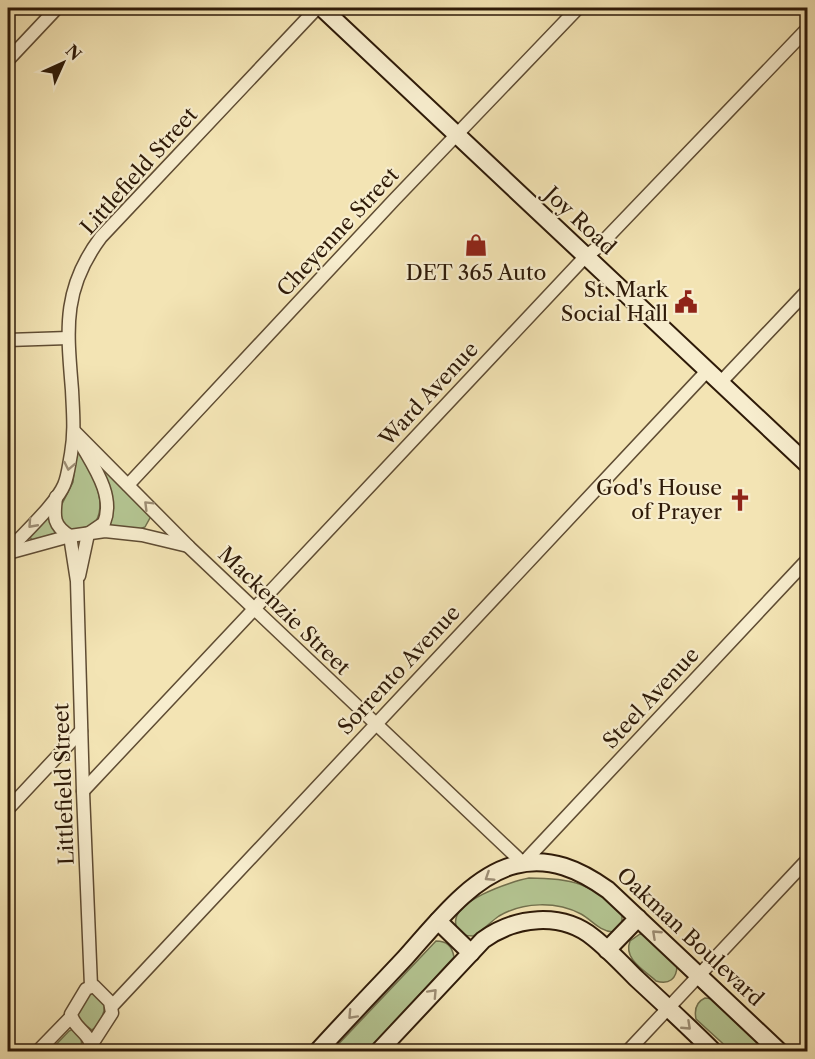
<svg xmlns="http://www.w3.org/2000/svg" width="815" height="1059" font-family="'Libre Caslon Text',serif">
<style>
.green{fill:#b4c592;stroke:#71704d;stroke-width:1.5}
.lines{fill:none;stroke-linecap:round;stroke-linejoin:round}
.street-casing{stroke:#5f4c33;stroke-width:15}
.secondary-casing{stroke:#2e1a08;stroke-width:20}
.street{stroke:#f7edce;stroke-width:12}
.secondary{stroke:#f7edce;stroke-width:16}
.oneway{stroke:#9d8e75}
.labels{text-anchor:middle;stroke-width:4.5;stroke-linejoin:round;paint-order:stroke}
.street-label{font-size:21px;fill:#2e1a08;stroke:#f7edce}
.poi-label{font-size:21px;fill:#2e1a08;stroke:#f7edce;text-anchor:end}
</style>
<rect width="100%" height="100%" fill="#f3e4b4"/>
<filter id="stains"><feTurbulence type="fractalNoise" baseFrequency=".00333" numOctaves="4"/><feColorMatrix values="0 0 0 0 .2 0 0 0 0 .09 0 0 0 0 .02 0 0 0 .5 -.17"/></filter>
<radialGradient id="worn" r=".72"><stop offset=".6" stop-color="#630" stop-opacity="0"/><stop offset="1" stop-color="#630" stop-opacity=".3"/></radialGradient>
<g class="green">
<path d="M 76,453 L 82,453 C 92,475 110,504 93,526 L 70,530 L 63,525 L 60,508 L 73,482 Z"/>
<polygon points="99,462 151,516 145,527 140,529 107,526 106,483"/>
<polygon points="48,513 56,533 33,541 29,536"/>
<path d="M 529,878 C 570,878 593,883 622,914 L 622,923 L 613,932 C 599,931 592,920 581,914 C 556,901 523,902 499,916 C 490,922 483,931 473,936 C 466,936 460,935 457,928 C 445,902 513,881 529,878 Z"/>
<path d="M 640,934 L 645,935 L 677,965 C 677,979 669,985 656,981 C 644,970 623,959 630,941 Z"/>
<path d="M 436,941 C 447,941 452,946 454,957 L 368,1051 L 331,1052 Z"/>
<path d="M 93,992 L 104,1000 C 106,1010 101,1025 92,1030 L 77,1019 C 77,1009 83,996 93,992 Z"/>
<path d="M 705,998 L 714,999 L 769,1051 L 731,1051 L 696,1019 C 694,1009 696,1002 705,998 Z"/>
<polygon points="73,1029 81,1036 82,1051 49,1052 69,1031"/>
</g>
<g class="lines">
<g class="street-casing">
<g id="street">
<polyline points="8,60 57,8"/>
<polyline points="8,340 68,338"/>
<polyline points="720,383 808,290"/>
<polyline points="75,432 189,547 523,863 808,559"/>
<polyline points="128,485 394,200 578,8"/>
<path d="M 56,497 C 54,516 52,525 70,536 L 77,581 L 83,792 L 91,986"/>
<path d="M 8,551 C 22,535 56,504 64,485 C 68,476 69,464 71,454 C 75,431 73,413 72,390 C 67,329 62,289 101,237 L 317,8"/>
<polyline points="8,553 70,536 105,531 142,535 188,546"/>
<path d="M 79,576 L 88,534 L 104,523 C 115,496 94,467 81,444"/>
<polyline points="83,791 585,257 598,247 808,28"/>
<polyline points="8,809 81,731"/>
<polyline points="112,1006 707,371"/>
<path d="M 92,1044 L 112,1013 L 110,1002 L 94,986 L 86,989 L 71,1014 C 74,1030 92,1032 92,1052"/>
<polyline points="37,1052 71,1017"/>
<polyline points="627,1052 808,859"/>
</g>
</g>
<g class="secondary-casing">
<g id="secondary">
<polyline points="322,8 808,465"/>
<polyline points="438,921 471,953"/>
<polyline points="607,950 638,918"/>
<path d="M 317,1052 C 346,1020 376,989 405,958 C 434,926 471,876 515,865 C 550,856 580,870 608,890 L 780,1052"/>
<path d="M 378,1052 L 483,940 C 515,917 561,911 594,938 C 609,950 623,965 637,979 C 663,1003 689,1027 714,1052"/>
</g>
</g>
<use href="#street" class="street"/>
<use href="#secondary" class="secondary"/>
</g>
<defs><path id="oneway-chevron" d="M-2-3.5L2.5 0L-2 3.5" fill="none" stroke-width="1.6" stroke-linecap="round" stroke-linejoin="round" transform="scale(1.5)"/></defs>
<g class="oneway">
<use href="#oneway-chevron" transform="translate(69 466) rotate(101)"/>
<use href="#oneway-chevron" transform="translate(148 505) rotate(-135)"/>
<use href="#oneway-chevron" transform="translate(32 524) rotate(132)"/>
<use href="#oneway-chevron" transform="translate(489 877) rotate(147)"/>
<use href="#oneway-chevron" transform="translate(656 934) rotate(-137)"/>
<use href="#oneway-chevron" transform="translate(433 993) rotate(-47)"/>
<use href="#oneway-chevron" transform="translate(352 1015) rotate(133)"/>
<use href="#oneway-chevron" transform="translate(687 1026) rotate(43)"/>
</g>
<defs>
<g id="shop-bare" transform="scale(1.8)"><path d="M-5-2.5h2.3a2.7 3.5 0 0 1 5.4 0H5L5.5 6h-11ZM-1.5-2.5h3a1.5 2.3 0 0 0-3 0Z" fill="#8f2418" stroke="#f7edce" stroke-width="2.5" paint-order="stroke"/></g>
<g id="civic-bare" transform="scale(1.8)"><path d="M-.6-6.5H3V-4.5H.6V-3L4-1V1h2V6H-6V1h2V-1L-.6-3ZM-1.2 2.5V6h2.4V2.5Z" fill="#8f2418" stroke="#f7edce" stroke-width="2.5" paint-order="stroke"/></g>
<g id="church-bare" transform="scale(1.8)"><path d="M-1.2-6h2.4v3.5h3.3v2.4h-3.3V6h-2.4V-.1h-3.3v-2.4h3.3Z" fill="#8f2418" stroke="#f7edce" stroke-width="2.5" paint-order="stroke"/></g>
</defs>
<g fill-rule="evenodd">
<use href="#shop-bare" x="476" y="245"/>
<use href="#civic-bare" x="686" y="302"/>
<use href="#church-bare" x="740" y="500"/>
</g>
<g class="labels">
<g class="street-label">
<text transform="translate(139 171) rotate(-48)" y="7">Littlefield Street</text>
<text transform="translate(580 221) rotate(43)" y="7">Joy Road</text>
<text transform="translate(338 232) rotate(-47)" y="7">Cheyenne Street</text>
<text transform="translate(429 394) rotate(-47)" y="7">Ward Avenue</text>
<text transform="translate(284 611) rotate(44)" y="7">Mackenzie Street</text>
<text transform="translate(399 670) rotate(-47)" y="7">Sorrento Avenue</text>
<text transform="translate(651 698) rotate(-47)" y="7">Steel Avenue</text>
<text transform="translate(64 784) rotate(-92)" y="7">Littlefield Street</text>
<text transform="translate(690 937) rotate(43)" y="7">Oakman Boulevard</text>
</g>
<g class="poi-label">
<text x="476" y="280" text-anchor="middle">DET 365 Auto</text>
<text x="668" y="297">St. Mark<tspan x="668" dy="24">Social Hall</tspan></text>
<text x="722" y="495">God's House<tspan x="722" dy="24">of Prayer</tspan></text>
</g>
</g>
<rect width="815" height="1059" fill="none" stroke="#f3e4b4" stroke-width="30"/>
<rect x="9" y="9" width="797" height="1041" fill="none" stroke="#2e1a08" stroke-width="3"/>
<rect x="15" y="15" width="785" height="1029" fill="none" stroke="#2e1a08" stroke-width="1.5"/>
<g transform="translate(63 63) rotate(45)" stroke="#f7edce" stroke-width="4.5" paint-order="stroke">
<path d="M0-4.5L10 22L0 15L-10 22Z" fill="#2e1a08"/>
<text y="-9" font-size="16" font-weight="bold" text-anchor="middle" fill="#2e1a08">N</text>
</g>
<rect width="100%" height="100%" filter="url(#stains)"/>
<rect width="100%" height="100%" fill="url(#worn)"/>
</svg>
